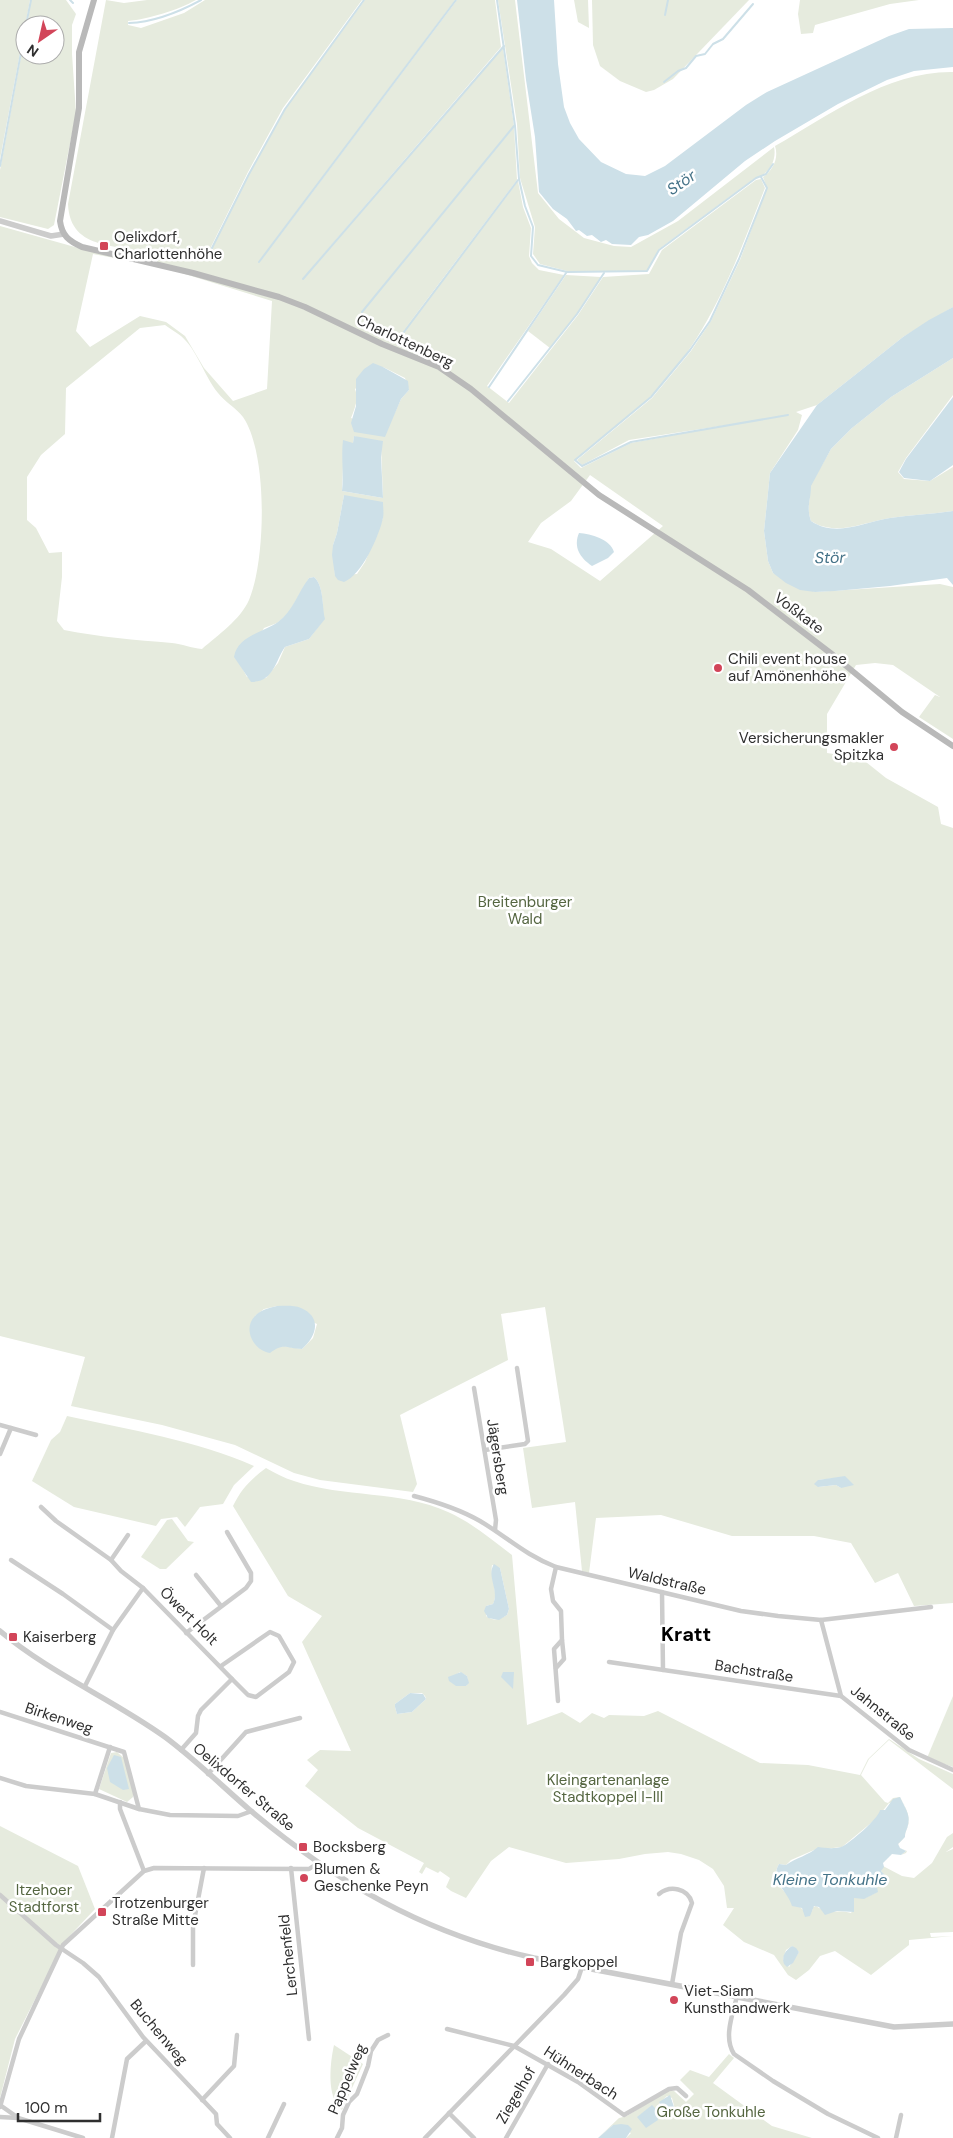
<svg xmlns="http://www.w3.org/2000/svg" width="953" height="2138" font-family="'DM Sans',sans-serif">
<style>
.green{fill:#e6ebde;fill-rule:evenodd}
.water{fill:#cde0e8}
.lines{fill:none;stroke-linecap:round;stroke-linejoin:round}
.stream{stroke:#cde0e8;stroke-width:2}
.minor{stroke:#ccc;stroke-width:4.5}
.tertiary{stroke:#ccc;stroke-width:5.5}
.secondary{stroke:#b9b9b9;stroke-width:6}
.poi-dot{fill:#d24559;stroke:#fff;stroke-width:2}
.labels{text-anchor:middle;stroke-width:5;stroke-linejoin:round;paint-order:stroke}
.poi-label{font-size:15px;fill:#2f2f2f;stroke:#fff;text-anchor:start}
.street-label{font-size:15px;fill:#2f2f2f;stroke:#fff}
.park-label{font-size:15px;fill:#556641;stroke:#fff}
.water-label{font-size:16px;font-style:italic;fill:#457388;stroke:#fff}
.district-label{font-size:20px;font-weight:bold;fill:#000;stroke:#fff}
</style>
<rect width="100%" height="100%" fill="#fff"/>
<g class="green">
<polygon points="0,0 30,0 0,159"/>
<polygon points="31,0 66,0 76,14 72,25 72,54 76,113 54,225 48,229 0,217 0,170 25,35 25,55 55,55 55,25 27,25"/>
<path d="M 106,0 L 124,3 L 147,0 L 196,0 C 178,10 149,19 128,21 L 128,25 L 141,28 L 184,13 L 205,0 L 362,0 L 283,108 L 248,172 L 209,251 L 211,251 L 249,175 L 285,109 L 365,0 L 455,0 L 262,259 L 457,0 L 495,0 L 501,47 L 304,277 L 503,48 L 514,126 L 363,310 L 514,127 L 517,180 L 401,334 L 518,181 L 523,207 L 531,228 L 529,256 L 532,263 L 539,270 L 564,275 L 487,386 L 509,403 L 578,315 L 603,277 L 649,274 L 662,250 L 756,180 L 761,179 L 765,188 C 735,264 710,337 650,397 C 627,420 599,439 574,461 L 581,468 L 631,443 L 740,423 L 629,440 L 582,465 L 577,460 L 652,398 L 691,351 L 711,321 L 740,260 L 767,188 L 763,177 C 773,170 779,158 775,146 C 830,115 887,71 953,72 L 953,307 L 903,337 L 817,405 L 796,412 L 802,415 L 798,430 L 770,473 L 764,531 L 768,561 L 773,573 L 815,592 L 940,584 L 953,587 L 953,739 L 919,717 L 935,695 L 940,697 L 893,665 L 875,663 L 856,665 L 827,714 L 827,753 L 861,758 L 886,778 L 938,807 L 941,824 L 953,828 L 953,1603 L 914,1606 L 898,1573 L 875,1583 L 851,1543 L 814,1536 L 732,1536 L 661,1515 L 596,1518 L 589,1573 L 582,1571 L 575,1502 L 532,1508 L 523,1448 L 566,1442 L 545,1307 L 501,1314 L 508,1360 L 400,1415 L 417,1484 L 413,1492 L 320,1480 L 294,1473 L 235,1445 L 162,1425 L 71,1406 L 85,1357 L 0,1336 L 0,226 L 82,249 L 149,257 L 156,255 C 121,243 70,253 68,204 ZM 93,254 L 162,267 L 272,301 L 267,389 L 233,401 L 204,368 L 185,336 L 166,322 L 140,316 L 90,347 L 76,331 ZM 165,325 C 170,329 176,332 181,336 C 198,351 204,376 218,393 C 225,402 236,408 243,417 C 268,453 266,560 249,600 C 240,620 218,635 202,649 C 191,648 182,644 172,643 C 135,640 100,637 64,630 L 57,621 L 62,577 L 62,552 L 49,553 L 36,528 L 27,520 L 27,477 L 41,455 L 65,434 L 66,388 L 140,328 ZM 383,367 L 405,378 L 409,390 L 401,399 L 387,430 L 351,418 C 355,408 359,399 355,389 ZM 354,436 L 381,446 L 383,498 L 342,491 L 343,466 L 353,444 ZM 590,475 L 663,526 L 600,581 L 551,549 L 528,542 L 541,523 L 571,501 ZM 344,495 L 383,518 L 365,562 L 357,574 L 335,576 L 333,545 L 337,533 ZM 314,577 C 324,586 322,606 324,619 L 309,639 L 285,647 L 278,663 L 266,678 L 247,677 L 241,666 L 264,628 L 277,623 L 288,614 L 309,578 ZM 277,1306 L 317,1324 L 313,1338 L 302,1349 L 284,1346 L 278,1347 L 255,1316 L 264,1309 ZM 845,1477 L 841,1488 L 836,1485 L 818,1487 L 818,1480 Z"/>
<path d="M 498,0 L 515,0 L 538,193 L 559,219 L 584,238 L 614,246 L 631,247 L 678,221 L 774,147 C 777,160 769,175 755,178 L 659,249 L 647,271 L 567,271 L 540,264 L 533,254 L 535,227 L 520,178 L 517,124 Z"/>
<polygon points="574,0 588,0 589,28 578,22"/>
<polygon points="592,0 749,0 673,79 654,90 646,92 620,81 600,66 593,45"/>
<polygon points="800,0 919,0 890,4 815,25 813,33 801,34 798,14"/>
<polygon points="566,275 601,277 577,314 550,348 528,331"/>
<path d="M 953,358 L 953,395 L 906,458 L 898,472 L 904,479 L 930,481 L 953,467 L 953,511 C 932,514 911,515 890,518 C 864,522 836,537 811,521 C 806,507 811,500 810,486 L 831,449 L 852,428 L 891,397 Z"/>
<path d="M 67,1416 C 129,1430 196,1440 254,1466 L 234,1485 L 223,1504 L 200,1507 L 185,1527 L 177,1517 L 161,1519 L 156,1526 L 74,1507 L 32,1481 L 51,1440 L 60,1432 Z"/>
<path d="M 266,1468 C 275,1473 284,1478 294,1481 C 344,1498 400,1490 448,1512 C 471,1522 492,1540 512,1555 L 527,1725 L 562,1712 L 580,1723 L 592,1713 L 604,1718 L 609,1715 L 644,1716 L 658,1711 L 760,1763 L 808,1765 L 860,1775 L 868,1759 L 889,1739 L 919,1759 L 953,1774 L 953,1789 L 889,1740 L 869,1759 L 861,1775 L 885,1802 L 888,1803 L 893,1798 L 900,1797 C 904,1806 911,1814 908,1825 C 907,1830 905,1831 905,1837 L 898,1844 L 900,1848 L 907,1851 L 906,1853 L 901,1855 L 892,1854 L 883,1863 L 883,1866 L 902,1876 L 914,1878 L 932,1863 L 947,1837 L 953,1833 L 953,1847 L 946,1852 L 953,1849 L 953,1932 L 930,1933 L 931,1937 L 953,1936 L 909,1940 L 909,1945 L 871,1975 L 835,1951 L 820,1956 L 809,1970 L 796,1980 L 788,1975 L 774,1955 L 744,1942 L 723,1925 L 734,1908 L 727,1908 L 724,1886 L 713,1869 L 699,1860 L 681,1854 L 668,1852 L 645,1854 L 619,1859 L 566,1863 L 509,1847 L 491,1861 L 466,1898 L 451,1891 L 446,1887 L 450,1878 L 440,1871 L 438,1873 L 426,1867 L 422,1874 L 419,1872 L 424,1863 L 358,1828 L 305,1786 L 318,1770 L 307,1760 L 320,1750 L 351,1751 L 302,1642 L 322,1616 L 288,1596 L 233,1506 C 241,1489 251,1479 266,1468 ZM 492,1565 L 500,1568 L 509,1609 L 507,1615 C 500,1619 494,1622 486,1616 L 486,1606 L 493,1604 C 499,1592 490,1579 492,1565 ZM 460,1672 L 467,1676 L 468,1683 L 466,1686 L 459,1686 L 457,1674 ZM 410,1693 L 422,1693 L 425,1696 L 426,1699 L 412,1712 L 397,1714 L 395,1707 L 395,1704 ZM 901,1801 L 904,1804 L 909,1823 L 905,1832 L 905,1837 L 898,1843 L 900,1848 L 906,1851 L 901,1855 L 892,1854 L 883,1863 L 881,1871 L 886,1878 L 882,1886 L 877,1887 L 877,1892 L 865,1898 L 854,1898 L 854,1908 L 851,1913 C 836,1909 831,1916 816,1906 L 813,1907 L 812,1911 L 804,1911 C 793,1898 767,1884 779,1864 L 786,1865 L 791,1860 L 814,1850 L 842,1847 L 877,1818 L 889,1803 ZM 792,1946 L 799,1952 L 789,1967 L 783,1959 L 786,1950 Z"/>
<polygon points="172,1519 188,1541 194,1542 166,1569 160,1569 141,1557 167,1520"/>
<polygon points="953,1696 953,1767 927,1758"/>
<polygon points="117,1752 125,1759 133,1792 133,1797 127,1802 99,1789 111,1753"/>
<polygon points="0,1826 78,1866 95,1909 64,1942 15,2039 0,2098"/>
<path d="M 334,2045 L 363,2064 L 342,2110 C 326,2098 330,2063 334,2045 Z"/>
<path d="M 729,2054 L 734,2058 L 713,2083 L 772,2126 L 812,2138 L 626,2138 L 631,2133 L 613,2125 L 598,2138 L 619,2118 L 627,2116 L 669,2090 L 674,2091 L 686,2102 L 694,2094 L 680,2080 L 690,2070 L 709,2077 ZM 667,2096 L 672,2098 L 676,2113 L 666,2116 L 659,2104 Z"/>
</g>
<g class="water">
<polygon points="517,0 554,0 558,64 564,107 570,123 579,139 601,162 626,174 636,175 645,176 665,166 746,105 767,92 889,36 909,29 953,28 953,67 914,71 887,80 838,104 775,141 745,161 673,221 648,235 639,237 631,245 612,244 606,240 601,242 592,235 587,236 579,230 576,231 567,219 553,209 539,192 535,137 526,80"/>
<path d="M 953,307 L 953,358 L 891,397 L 852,428 L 831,449 L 811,486 C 811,500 806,507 811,521 C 836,538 864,522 890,518 C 911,515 932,514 953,511 L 953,585 L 947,578 L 890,586 L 835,591 L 815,592 L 800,590 L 786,583 L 773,573 L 768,561 L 764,531 L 770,473 L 817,405 L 903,337 L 929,320 Z"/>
<polygon points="373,363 383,367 408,381 409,390 401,399 385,437 354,432 351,423 356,406 356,379 364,369"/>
<polygon points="953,397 953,465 930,481 904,478 899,472 906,459"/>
<path d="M 354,436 L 383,441 L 381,457 L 383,498 L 342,491 C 344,474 341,457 343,440 L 353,443 Z"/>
<path d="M 344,495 L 383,502 C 383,507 384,513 383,518 C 379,536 362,575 344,582 L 338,580 L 335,576 L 332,555 L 333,545 L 337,533 Z"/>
<path d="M 579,533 C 591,534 610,539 614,552 L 608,558 L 592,566 C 580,558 573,547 579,533 Z"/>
<path d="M 314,577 C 324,586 322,606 325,619 L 309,639 L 285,647 C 275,661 274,682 251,682 L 234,657 C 237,636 264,632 278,622 C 293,611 298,592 309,578 Z"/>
<path d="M 277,1306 C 284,1306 294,1305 301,1308 C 322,1317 317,1336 302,1349 C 286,1349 285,1342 270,1353 C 254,1351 242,1329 255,1316 C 260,1310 269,1308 277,1306 Z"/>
<polygon points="845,1476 854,1485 841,1488 836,1485 818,1487 814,1484 818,1480"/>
<path d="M 494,1564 L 500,1568 L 509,1609 L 507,1615 L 499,1620 L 488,1618 L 484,1611 L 486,1606 L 493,1604 C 500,1591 486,1576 494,1564 Z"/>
<polygon points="461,1672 467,1676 469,1683 466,1686 456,1686 449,1681 448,1677"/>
<polygon points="503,1672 514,1672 513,1689 501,1677"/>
<polygon points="410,1693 423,1694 426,1699 412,1712 397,1714 395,1707 395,1704"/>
<polygon points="114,1755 121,1757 129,1789 123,1790 110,1782 107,1768"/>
<path d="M 900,1797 C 904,1806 911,1815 908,1825 C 907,1830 905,1831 905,1837 L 898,1844 L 900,1848 L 906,1851 L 901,1855 L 892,1854 L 883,1863 L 884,1867 L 881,1871 L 885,1875 L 885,1883 L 877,1887 L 878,1892 L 864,1899 L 854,1898 L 854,1912 L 837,1911 L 825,1915 L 819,1907 L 814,1906 L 810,1916 L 805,1917 L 802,1908 L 792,1906 C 788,1891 769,1881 779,1864 L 786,1865 C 796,1858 809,1855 818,1847 C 825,1848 834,1849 841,1847 C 849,1844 879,1818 880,1810 L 885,1810 L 893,1799 Z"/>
<path d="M 792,1946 L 796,1948 L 799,1952 L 793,1963 L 787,1967 L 784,1964 C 781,1956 786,1950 792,1946 Z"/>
<polygon points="670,2095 676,2113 667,2117 659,2102"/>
<polygon points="652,2105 656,2109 658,2120 646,2128 637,2117"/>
<polygon points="621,2124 628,2125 632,2129 626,2138 598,2138 613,2125"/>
</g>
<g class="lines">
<g class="stream">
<polyline points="70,0 73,3"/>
<polyline points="497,0 515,126 519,179 525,206 533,227 531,256 538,265 567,272 647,271 659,250 756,178 766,174 773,164"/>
<polyline points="665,15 668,0"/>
<path d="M 129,23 C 154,22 179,12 201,0"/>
<polyline points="26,25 31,0"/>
<polyline points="664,82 678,71 686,68 696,56 705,54 713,44 723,39 753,4"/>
<polyline points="0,166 25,31"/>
<polyline points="761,177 767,188 739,259 710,321 690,350 651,397 575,460 582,466 631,442 788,415"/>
<polyline points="211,250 249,174 285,109 364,0"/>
<polyline points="259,262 456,0"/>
<polyline points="303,279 504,46"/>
<polyline points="362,312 514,126"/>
<polyline points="401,336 518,180"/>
<polyline points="489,387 566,273"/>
<polyline points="508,401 577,314 604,273"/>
</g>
<g class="minor">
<polyline points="474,1388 496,1520 495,1530"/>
<polyline points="0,1425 36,1435"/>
<polyline points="485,1450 525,1444 528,1441 517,1368"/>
<polyline points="0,1454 11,1428"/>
<path d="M 414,1496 C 437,1502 459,1509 480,1521 C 507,1537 525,1555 556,1567 L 741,1611 L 778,1616 L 821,1620 L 931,1607"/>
<polyline points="41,1507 56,1521 111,1560 121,1571 143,1588"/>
<polyline points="11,1560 63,1594 113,1630"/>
<polyline points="111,1560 128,1535"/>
<polyline points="556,1567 551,1589 553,1601 561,1611 562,1640 554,1649 558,1701"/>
<polyline points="196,1575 221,1606"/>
<polyline points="662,1592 663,1670"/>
<polyline points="821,1620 841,1696 909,1750 953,1770"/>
<polyline points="186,1633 246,1588 251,1581 251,1573 227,1532"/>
<polyline points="609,1662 841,1696"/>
<polyline points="221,1666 270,1632 279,1636 294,1662 289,1672 256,1697 248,1695 232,1679"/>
<polyline points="556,1668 564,1659 562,1640"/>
<polyline points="85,1686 113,1630 143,1588 232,1679 201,1710 198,1716 196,1733 181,1750"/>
<polyline points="0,1712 124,1752 139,1809"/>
<polyline points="208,1774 246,1732 300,1718"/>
<polyline points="0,1778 26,1786 95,1794 139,1809 170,1815 238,1816 252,1811"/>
<polyline points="95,1794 110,1747"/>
<polyline points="120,1802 120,1809 144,1871"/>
<polyline points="291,1868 309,2039"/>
<path d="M 659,1894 C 670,1885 688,1888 692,1903 L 681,1933 L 672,1984"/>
<polyline points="0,1895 56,1945 83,1963 99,1977 143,2037 216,2114 217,2124 230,2138"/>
<polyline points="193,1965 193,1926 204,1868"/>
<path d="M 737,1996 C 733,2014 723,2037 734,2054 L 773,2081 L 828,2114 L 878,2138"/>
<polyline points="447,2029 514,2046 578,2082 624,2115 669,2089 677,2088 686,2096"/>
<polyline points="202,2100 234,2066 237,2035"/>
<polyline points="0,2105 17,2117"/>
<polyline points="0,2107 19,2039 63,1945 144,1871 154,1868 309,1869 318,1863"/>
<polyline points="449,2113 474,2138"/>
<polyline points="0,2117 18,2118 83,2138"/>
<polyline points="112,2138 127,2059 146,2041"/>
<polyline points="268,2138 284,2104"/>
<polyline points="337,2138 342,2128 343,2115 349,2102 357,2094 368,2066 371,2051 378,2040 388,2035"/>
<polyline points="425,2138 564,1995 578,1979 582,1967"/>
<polyline points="506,2138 548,2064"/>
<polyline points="896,2138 901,2115"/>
</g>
<g class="tertiary">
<polyline points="0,221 51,236 64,234"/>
<path d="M 0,1631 C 50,1673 112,1699 165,1737 C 196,1760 223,1787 251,1811 C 337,1883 424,1933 534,1958 L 894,2027 L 953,2024"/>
</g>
<path class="secondary" d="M 94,0 L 79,52 L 79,108 L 60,221 C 62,236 69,241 82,247 L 193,273 L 279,297 L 305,307 L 382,344 L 439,367 L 471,389 L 599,495 L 748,590 L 833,655 L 902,712 L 953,746"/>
</g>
<g class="poi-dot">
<rect x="99" y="241" width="10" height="10" rx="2.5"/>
<circle cx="718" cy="668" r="5"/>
<circle cx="894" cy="747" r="5"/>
<rect x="8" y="1632" width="10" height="10" rx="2.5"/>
<rect x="298" y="1842" width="10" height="10" rx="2.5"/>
<circle cx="304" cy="1878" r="5"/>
<rect x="97" y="1907" width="10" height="10" rx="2.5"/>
<rect x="525" y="1957" width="10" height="10" rx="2.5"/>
<circle cx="674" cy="2000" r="5"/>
</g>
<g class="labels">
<g class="poi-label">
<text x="114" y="242">Oelixdorf,<tspan x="114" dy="17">Charlottenhöhe</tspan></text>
<text x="728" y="664">Chili event house<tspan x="728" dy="17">auf Amönenhöhe</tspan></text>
<text x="884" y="743" text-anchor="end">Versicherungsmakler<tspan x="884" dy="17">Spitzka</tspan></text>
<text x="23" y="1642">Kaiserberg</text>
<text x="313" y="1852">Bocksberg</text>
<text x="314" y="1874">Blumen &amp;<tspan x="314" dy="17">Geschenke Peyn</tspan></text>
<text x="112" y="1908">Trotzenburger<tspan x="112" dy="17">Straße Mitte</tspan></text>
<text x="540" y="1967">Bargkoppel</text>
<text x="684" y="1996">Viet-Siam<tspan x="684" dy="17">Kunsthandwerk</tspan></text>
</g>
<g class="street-label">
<text transform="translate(405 341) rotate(25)" y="5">Charlottenberg</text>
<text transform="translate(799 613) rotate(37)" y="5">Voßkate</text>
<text transform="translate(498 1457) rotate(81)" y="5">Jägersberg</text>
<text transform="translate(667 1581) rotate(13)" y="5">Waldstraße</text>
<text transform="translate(189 1616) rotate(45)" y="5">Öwert Holt</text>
<text transform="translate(754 1671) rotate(9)" y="5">Bachstraße</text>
<text transform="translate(883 1713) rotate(39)" y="5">Jahnstraße</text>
<text transform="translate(59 1718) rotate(18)" y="5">Birkenweg</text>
<text transform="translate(244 1787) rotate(40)" y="5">Oelixdorfer Straße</text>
<text transform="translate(288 1955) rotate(-96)" y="5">Lerchenfeld</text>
<text transform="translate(159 2032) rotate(50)" y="5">Buchenweg</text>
<text transform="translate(581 2073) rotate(33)" y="5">Hühnerbach</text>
<text transform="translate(347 2079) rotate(-67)" y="5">Pappelweg</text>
<text transform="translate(516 2095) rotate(-60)" y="5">Ziegelhof</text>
</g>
<g class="park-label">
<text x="525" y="907">Breitenburger<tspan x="525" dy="17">Wald</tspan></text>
<text x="608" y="1785">Kleingartenanlage<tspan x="608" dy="17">Stadtkoppel I-III</tspan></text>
<text x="44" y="1895">Itzehoer<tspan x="44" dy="17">Stadtforst</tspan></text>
<text x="711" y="2117">Große Tonkuhle</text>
</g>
<g class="water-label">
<text transform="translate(681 182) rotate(-35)" y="6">Stör</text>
<text transform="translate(830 557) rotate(-1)" y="6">Stör</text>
<text x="830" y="1885">Kleine Tonkuhle</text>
</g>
<g class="district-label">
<text x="686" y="1641">Kratt</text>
</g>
</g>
<g transform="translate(40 40) rotate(214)"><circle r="24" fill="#ffffff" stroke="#acacac"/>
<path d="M0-4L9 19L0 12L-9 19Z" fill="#d24559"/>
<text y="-8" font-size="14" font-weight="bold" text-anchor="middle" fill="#2f2f2f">N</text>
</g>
<path d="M18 2113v8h82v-8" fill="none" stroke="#2f2f2f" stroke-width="2.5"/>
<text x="25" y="2113" font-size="15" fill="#2f2f2f" stroke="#ffffff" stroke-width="4" paint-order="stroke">100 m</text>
</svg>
